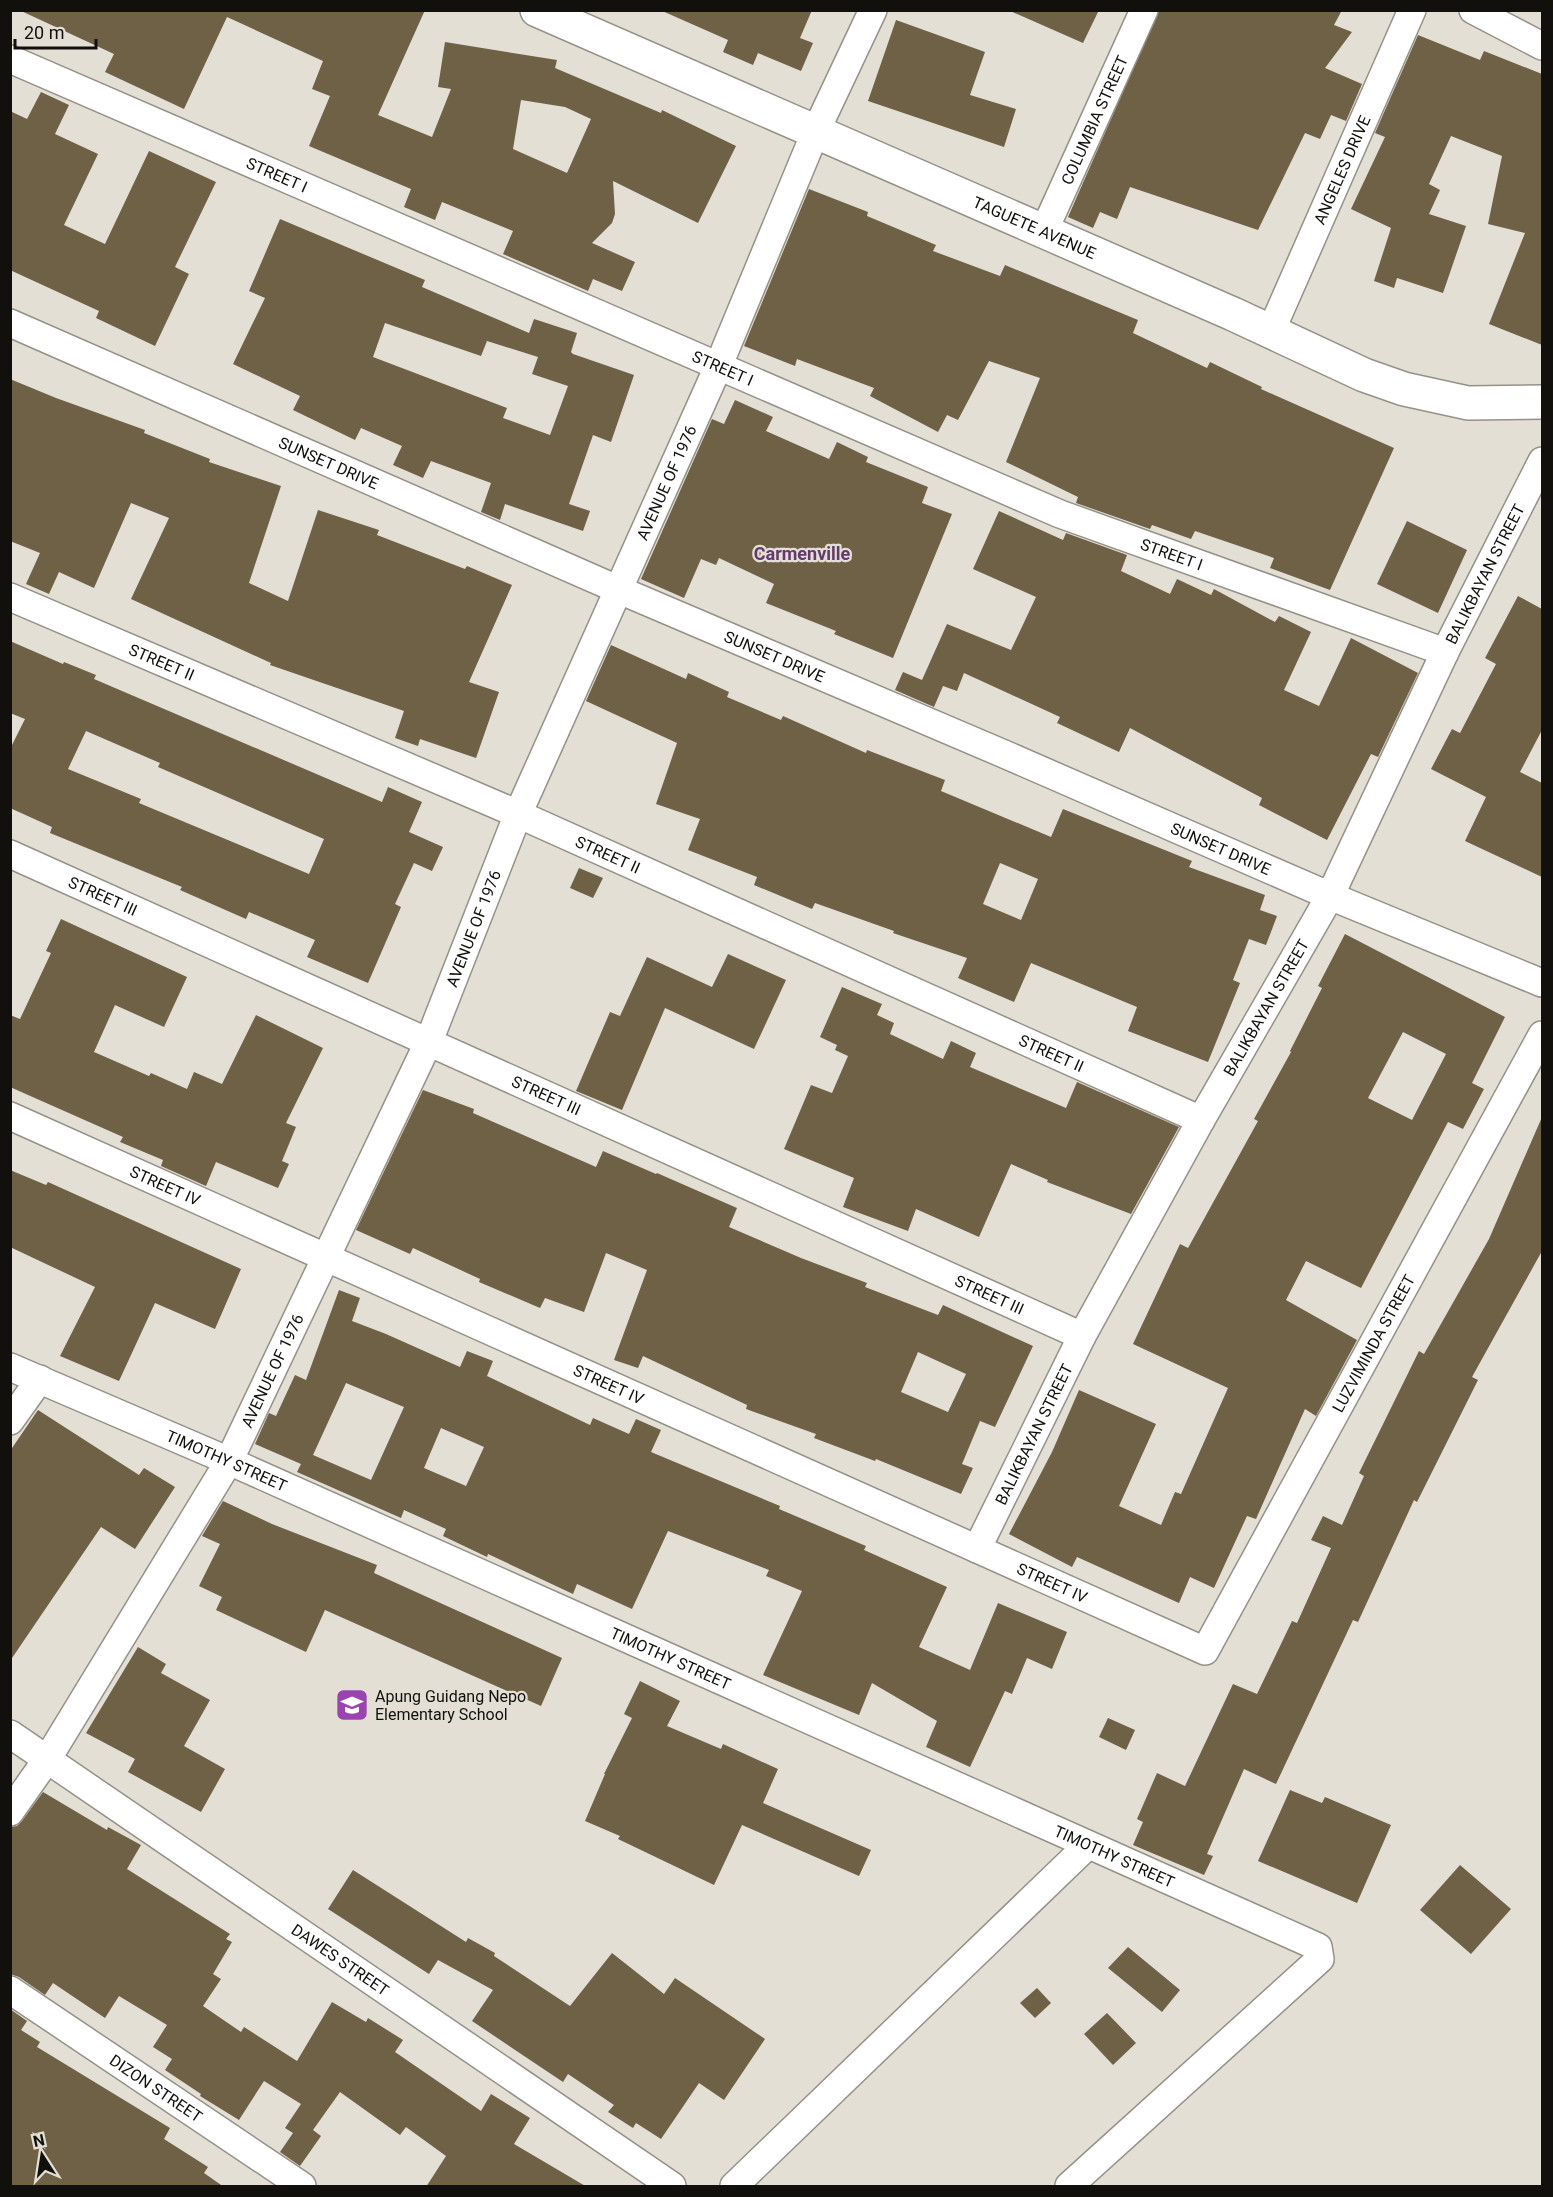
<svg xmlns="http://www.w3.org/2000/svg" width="1553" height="2197" font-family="Roboto,sans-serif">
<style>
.building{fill:#6e6146;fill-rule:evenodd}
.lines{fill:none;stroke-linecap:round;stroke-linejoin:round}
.street-casing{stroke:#959188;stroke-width:30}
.secondary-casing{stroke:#959188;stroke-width:36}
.street{stroke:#fff;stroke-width:27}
.secondary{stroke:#fff;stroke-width:33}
.labels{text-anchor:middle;stroke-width:4.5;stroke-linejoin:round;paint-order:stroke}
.street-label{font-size:16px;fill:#11100c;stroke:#e3dfd5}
.poi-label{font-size:16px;fill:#11100c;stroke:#e3dfd5;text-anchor:start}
.neighbourhood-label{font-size:18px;font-weight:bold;fill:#63396f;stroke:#e3dfd5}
</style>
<rect width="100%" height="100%" fill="#e3dfd5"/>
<g class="building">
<path d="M 19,10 L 425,10 L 378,115 L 432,137 L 451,89 L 438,87 L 445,42 L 557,60 L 555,68 L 661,113 L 662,110 L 736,146 L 698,223 L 613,181 L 615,214 L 612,223 L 592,243 L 635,262 L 622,291 L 593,279 L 588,291 L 503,254 L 513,231 L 442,202 L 435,220 L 404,207 L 411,189 L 309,146 L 330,96 L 312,89 L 323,61 L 227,17 L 184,109 L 105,72 L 114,54 ZM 521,100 L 565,107 L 591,119 L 567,173 L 513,149 Z"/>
<polygon points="660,10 812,10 800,38 813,43 801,71 758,53 753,65 723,52 728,40"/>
<polygon points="1008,10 1099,10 1083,43"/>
<polygon points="1159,10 1342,10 1334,25 1352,32 1325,68 1362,84 1346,121 1331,115 1320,139 1305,133 1258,230 1130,187 1117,219 1100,212 1093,228 1068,217"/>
<polygon points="896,20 985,52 970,95 1016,109 1004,147 868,101"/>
<polygon points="1418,35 1480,60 1484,51 1542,74 1542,345 1489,324 1525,233 1488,224 1502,156 1451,136 1429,184 1440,190 1429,214 1466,226 1443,293 1397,278 1394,288 1374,281 1391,228 1351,209 1385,137 1375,133"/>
<polygon points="41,92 69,105 55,134 98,154 64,225 105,244 149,151 216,182 175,267 189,274 155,346 96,318 99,311 10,270 10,111 27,119"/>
<polygon points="809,189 868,212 867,216 936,245 933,251 1000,276 1005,265 1138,320 1133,333 1207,368 1210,362 1262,387 1261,389 1394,448 1330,590 1270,568 1274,558 1195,531 1191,539 1152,525 1150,529 1076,503 1078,497 1006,462 1040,378 989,361 958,420 947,415 938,432 870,396 874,388 797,359 795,366 744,346"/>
<path d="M 280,219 L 425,280 L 422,287 L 529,333 L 534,319 L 577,333 L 571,352 L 573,354 L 634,375 L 611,442 L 593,435 L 569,504 L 590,511 L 583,531 L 505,504 L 500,520 L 481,512 L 491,483 L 431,461 L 423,478 L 393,465 L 402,446 L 361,428 L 355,440 L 293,410 L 300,396 L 233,364 L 265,298 L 249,291 ZM 385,323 L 481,356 L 487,341 L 538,357 L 532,374 L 568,386 L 550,435 L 503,418 L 507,408 L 373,357 Z"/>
<polygon points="10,379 56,398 145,430 144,433 210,459 209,462 281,486 249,583 288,601 318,510 379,530 377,535 465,569 467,566 512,585 469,682 499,692 476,758 420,739 418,746 395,738 404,711 270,665 271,663 131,599 169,518 131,503 94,588 59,572 49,594 26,584 40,553 10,541"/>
<polygon points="735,400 773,417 766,431 829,459 837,442 868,457 866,462 928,487 922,503 952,514 893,658 834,634 836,631 766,603 774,584 719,558 716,565 701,559 684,598 641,579 712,419 724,424"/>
<polygon points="999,511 1063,540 1066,533 1127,555 1121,571 1170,594 1177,579 1211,595 1214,589 1275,622 1279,616 1311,632 1284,690 1319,706 1351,638 1418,673 1378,757 1371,754 1327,840 1259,805 1262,798 1130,728 1119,752 1057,723 1060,717 964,673 957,691 943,686 934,707 895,690 903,672 922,680 947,624 1011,650 1036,597 973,569"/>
<polygon points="1407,521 1467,550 1438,613 1377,584"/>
<polygon points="1518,596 1542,609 1542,730 1520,772 1542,783 1542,877 1465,841 1486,797 1431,769 1452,729 1460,733 1496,664 1485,658"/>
<path d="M 10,641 L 63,664 L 64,662 L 96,675 L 94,679 L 382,802 L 388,787 L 422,802 L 409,832 L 443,847 L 432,871 L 414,863 L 395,904 L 401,907 L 368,983 L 307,957 L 315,940 L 249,912 L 246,919 L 180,890 L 182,887 L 50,833 L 52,827 L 10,808 L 10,749 L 25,719 L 10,713 ZM 86,731 L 160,763 L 158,767 L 324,839 L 309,874 L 139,803 L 141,799 L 68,769 Z"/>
<path d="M 611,645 L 686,679 L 688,673 L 729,692 L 727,697 L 781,720 L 783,716 L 866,753 L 867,750 L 945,780 L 941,791 L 1051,837 L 1063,809 L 1192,861 L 1189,867 L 1265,895 L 1260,910 L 1277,916 L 1266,945 L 1249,939 L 1233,980 L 1240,983 L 1208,1062 L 1128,1031 L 1137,1007 L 1031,963 L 1014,1002 L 958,978 L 967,958 L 893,933 L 894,931 L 815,903 L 812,909 L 754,885 L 757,877 L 688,850 L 700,819 L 656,804 L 677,743 L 586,701 ZM 1000,863 L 1038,879 L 1021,920 L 983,904 Z"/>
<polygon points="579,868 603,878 593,898 570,888"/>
<polygon points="61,919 187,977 164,1027 115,1005 94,1052 149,1076 151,1073 187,1089 194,1072 222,1084 256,1015 323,1048 286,1123 296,1127 282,1161 289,1164 278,1188 216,1162 206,1186 161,1166 163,1160 120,1142 123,1137 10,1087 10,1015 20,1019 51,953 46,951"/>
<path d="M 1345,934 L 1505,1017 L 1472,1083 L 1484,1089 L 1463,1129 L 1448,1122 L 1361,1288 L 1306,1261 L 1286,1300 L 1357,1340 L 1316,1416 L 1305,1409 L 1256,1519 L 1247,1516 L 1214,1588 L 1190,1577 L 1179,1603 L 1077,1557 L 1072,1567 L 1009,1534 L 1052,1452 L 1079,1390 L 1156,1424 L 1119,1506 L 1161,1525 L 1175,1492 L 1181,1494 L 1228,1388 L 1133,1344 L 1180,1244 L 1188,1248 L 1258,1121 L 1254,1119 L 1291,1052 L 1290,1051 L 1322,988 L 1318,986 ZM 1403,1032 L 1446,1054 L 1412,1120 L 1368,1098 Z"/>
<polygon points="728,954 786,980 754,1049 665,1008 622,1110 576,1091 610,1012 620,1016 647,957 712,987"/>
<polygon points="842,987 882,1004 877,1015 894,1023 890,1034 943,1059 951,1041 976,1053 970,1067 1066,1108 1077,1082 1179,1127 1131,1214 1047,1182 1048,1180 1011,1164 979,1237 916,1209 908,1231 843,1207 854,1178 784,1149 811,1085 832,1093 848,1056 835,1050 837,1045 820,1037"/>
<path d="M 423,1090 L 474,1109 L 473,1113 L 596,1167 L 603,1151 L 656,1174 L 657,1173 L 737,1208 L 729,1227 L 801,1258 L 867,1283 L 865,1287 L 938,1315 L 943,1305 L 1033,1346 L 995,1427 L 980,1421 L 962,1464 L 973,1468 L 961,1494 L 876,1459 L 875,1461 L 814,1438 L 816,1434 L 746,1409 L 747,1405 L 643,1356 L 638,1368 L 614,1360 L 647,1270 L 606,1253 L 584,1312 L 545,1298 L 540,1308 L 479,1282 L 480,1279 L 413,1248 L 410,1254 L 356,1230 ZM 918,1352 L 966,1374 L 948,1412 L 901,1392 Z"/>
<polygon points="1542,1117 1542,1251 1472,1377 1478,1380 1417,1502 1414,1500 1358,1622 1353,1620 1276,1784 1244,1769 1207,1854 1213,1856 1204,1875 1133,1845 1143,1822 1137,1819 1157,1773 1185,1786 1233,1684 1257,1694 1292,1621 1297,1623 1331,1548 1311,1540 1323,1516 1342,1525 1364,1476 1359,1473 1419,1351 1424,1354 1489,1239"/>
<polygon points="10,1170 46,1185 48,1182 241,1269 215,1329 155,1303 119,1381 60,1356 95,1287 10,1247"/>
<path d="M 339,1290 L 360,1298 L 352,1321 L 386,1334 L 460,1367 L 467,1351 L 493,1361 L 487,1376 L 590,1425 L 593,1418 L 629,1434 L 636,1419 L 661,1430 L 651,1452 L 780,1506 L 779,1509 L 866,1546 L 864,1550 L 947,1587 L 919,1647 L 970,1670 L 998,1603 L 1067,1632 L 1052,1669 L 1027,1658 L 1012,1694 L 1005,1691 L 970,1767 L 926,1747 L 937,1721 L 872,1683 L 859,1715 L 763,1675 L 802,1591 L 766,1576 L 769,1570 L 668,1531 L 632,1609 L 577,1584 L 573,1594 L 488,1554 L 487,1557 L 443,1536 L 446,1529 L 404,1510 L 401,1518 L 297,1472 L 301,1464 L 255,1444 L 269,1413 L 276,1416 L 295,1375 L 306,1380 ZM 346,1383 L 404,1407 L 371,1480 L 313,1455 ZM 441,1428 L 484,1447 L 466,1486 L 424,1468 Z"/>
<polygon points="38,1410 139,1475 144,1468 175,1487 135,1549 101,1527 10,1661 10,1451"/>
<polygon points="223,1501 272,1524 377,1565 374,1573 562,1658 541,1706 325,1610 306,1652 216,1610 222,1597 199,1586 220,1544 202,1536"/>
<polygon points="138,1647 166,1664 161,1673 210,1700 184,1746 225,1769 201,1812 128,1772 135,1759 86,1733"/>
<polygon points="640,1681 680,1701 667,1726 721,1749 723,1744 778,1769 763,1803 871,1850 859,1876 742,1825 714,1885 618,1839 620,1836 585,1821 605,1774 604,1774 632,1718 624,1714"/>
<polygon points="1108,1718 1135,1730 1126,1750 1099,1737"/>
<polygon points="1290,1790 1322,1803 1325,1797 1391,1825 1357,1903 1258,1861"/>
<polygon points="43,1792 107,1830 108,1827 141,1845 127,1869 230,1934 226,1939 232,1942 213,1974 221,1979 203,2006 241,2032 244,2027 297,2061 332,2002 366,2022 368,2018 403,2040 395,2052 481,2111 491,2094 530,2118 514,2144 587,2187 426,2187 446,2156 406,2127 400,2135 340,2092 313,2130 321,2136 300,2166 280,2152 293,2133 285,2128 301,2104 264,2081 239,2120 200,2096 201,2094 165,2070 172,2059 153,2047 167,2025 119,1996 105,2018 53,1983 45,1995 19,1977 10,1974 10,1827 17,1826 22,1821"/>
<polygon points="1460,1865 1511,1909 1471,1954 1420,1910"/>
<polygon points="353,1870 466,1942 468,1938 495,1953 494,1956 570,2006 612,1953 664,1994 675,1978 765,2039 724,2100 699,2083 661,2139 636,2123 633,2128 608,2112 614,2105 568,2074 563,2082 472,2021 493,1990 438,1960 429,1974 328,1909"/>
<polygon points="1128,1947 1180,1990 1162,2012 1108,1968"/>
<polygon points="1037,1988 1051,2003 1035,2018 1020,2003"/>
<polygon points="10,2009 27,2021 21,2030 40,2042 37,2047 170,2128 164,2139 208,2167 204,2173 224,2187 10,2187"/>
<polygon points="1107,2013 1136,2043 1113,2065 1084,2034"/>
</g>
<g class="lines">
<g class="street-casing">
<g id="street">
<polyline points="1473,10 1542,46"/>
<path id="s1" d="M 10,59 L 1060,514 L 1445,652"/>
<path id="s2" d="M 1044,231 L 1144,10"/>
<path id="s3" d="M 10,323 L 617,589 L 1004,754 L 1330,896 L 1542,983"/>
<path id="s4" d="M 1271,331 L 1412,10"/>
<path id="s5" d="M 10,597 L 518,814 L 1201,1120"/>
<path id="s6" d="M 10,854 L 1082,1336"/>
<path id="s7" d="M 10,1116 L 1205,1651 L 1542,1035"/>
<path id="s8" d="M 10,1367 L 229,1461 L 1318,1947 L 1320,1959 L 1069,2186"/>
<polyline points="10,1421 40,1379"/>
<path id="s9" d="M 977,1549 L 1082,1336 L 1201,1120 L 1330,896 L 1445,652 L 1542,461"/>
<path id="s10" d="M 10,1734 L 672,2186"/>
<path id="s11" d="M 10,1812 L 48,1758 L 229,1461 L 429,1041 L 518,814 L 718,367 L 815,133 L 873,10"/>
<path id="s12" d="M 10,1990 L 302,2186"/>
<polyline points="734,2186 1088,1845"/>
</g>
</g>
<g class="secondary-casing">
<g id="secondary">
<path id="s13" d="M 537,10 L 1233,314 L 1364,375 L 1404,389 L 1468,403 L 1542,402"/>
</g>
</g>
<use href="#street" class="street"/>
<use href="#secondary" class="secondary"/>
</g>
<defs>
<g id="school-square" transform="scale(1.725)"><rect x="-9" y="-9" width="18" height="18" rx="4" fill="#9a44b2" stroke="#e3dfd5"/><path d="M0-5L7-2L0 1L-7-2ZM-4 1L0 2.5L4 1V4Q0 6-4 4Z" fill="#fff"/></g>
</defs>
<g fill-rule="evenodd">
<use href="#school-square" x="352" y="1705"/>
</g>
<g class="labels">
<g class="street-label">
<text dy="6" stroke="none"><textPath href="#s2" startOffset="122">COLUMBIA STREET</textPath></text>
<text dy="6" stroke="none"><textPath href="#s4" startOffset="176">ANGELES DRIVE</textPath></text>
<text dy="6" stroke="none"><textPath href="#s1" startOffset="291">STREET I</textPath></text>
<text dy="6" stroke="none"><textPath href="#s13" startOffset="543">TAGUETE AVENUE</textPath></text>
<text dy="6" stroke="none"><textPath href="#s1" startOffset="777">STREET I</textPath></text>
<text dy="6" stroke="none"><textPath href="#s3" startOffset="348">SUNSET DRIVE</textPath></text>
<text dy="6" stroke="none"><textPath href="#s11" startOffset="1486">AVENUE OF 1976</textPath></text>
<text dy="6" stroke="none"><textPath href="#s1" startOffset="1263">STREET I</textPath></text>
<text dy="6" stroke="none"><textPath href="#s9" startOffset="1100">BALIKBAYAN STREET</textPath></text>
<text dy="6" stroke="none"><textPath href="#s3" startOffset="834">SUNSET DRIVE</textPath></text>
<text dy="6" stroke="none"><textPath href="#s5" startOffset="165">STREET II</textPath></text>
<text dy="6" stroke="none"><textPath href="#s3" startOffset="1320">SUNSET DRIVE</textPath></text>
<text dy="6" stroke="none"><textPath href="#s5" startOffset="651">STREET II</textPath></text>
<text dy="6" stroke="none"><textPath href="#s6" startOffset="102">STREET III</textPath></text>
<text dy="6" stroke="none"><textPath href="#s11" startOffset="1000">AVENUE OF 1976</textPath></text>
<text dy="6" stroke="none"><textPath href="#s9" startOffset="614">BALIKBAYAN STREET</textPath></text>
<text dy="6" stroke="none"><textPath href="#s5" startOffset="1137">STREET II</textPath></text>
<text dy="6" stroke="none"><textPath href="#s6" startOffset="588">STREET III</textPath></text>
<text dy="6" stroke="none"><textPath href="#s7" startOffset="170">STREET IV</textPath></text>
<text dy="6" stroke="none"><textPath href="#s6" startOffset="1074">STREET III</textPath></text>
<text dy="6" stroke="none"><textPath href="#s7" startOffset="1660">LUZVIMINDA STREET</textPath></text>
<text dy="6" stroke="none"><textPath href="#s11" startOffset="514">AVENUE OF 1976</textPath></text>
<text dy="6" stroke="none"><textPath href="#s7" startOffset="656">STREET IV</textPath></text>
<text dy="6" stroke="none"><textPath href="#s9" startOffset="128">BALIKBAYAN STREET</textPath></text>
<text dy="6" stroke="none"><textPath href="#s8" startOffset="236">TIMOTHY STREET</textPath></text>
<text dy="6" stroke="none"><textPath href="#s7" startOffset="1142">STREET IV</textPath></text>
<text dy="6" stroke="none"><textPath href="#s8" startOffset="722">TIMOTHY STREET</textPath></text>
<text dy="6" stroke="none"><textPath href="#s8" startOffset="1208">TIMOTHY STREET</textPath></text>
<text dy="6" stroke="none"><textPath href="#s10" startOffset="400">DAWES STREET</textPath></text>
<text dy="6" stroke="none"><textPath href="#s12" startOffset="176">DIZON STREET</textPath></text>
</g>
<g class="poi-label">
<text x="375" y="1702">Apung Guidang Nepo<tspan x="375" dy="18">Elementary School</tspan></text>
</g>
<g class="neighbourhood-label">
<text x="802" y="560">Carmenville</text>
</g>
</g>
<rect width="1553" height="2197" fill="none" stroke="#11100c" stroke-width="24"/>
<g transform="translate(42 2155) rotate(348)" stroke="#e3dfd5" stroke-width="4.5" paint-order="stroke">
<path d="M0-4.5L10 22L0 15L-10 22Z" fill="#11100c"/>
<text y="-9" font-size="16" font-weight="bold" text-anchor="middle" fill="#11100c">N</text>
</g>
<path d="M15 39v9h81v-9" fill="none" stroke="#11100c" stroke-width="3"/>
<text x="24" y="39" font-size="18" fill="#11100c" stroke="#e3dfd5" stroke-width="4.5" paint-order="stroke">20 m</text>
</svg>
